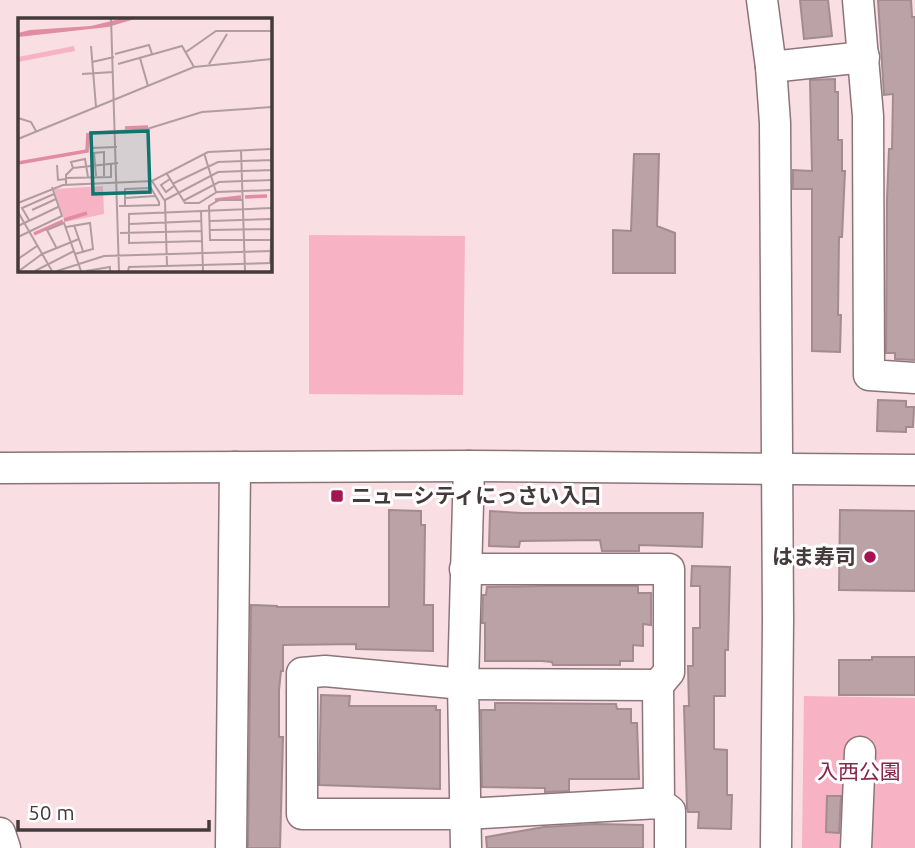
<svg xmlns="http://www.w3.org/2000/svg" width="915" height="848" font-family="Ubuntu,'Noto Sans JP',sans-serif">
<style>
.green{fill:#f7b3c4}
.building{fill:#bba2a7;stroke:#a38b90;stroke-width:2}
.lines{fill:none;stroke-linecap:round;stroke-linejoin:round}
.minor-casing{stroke:#8c757a;stroke-width:33}
.minor{stroke:#fff;stroke-width:30}
.poi-dot{fill:#a51352;stroke:#fff;stroke-width:2.5}
.labels{text-anchor:middle;stroke-width:6;stroke-linejoin:round;paint-order:stroke}
.poi-label{font-size:21px;font-weight:bold;fill:#443a3c;stroke:#fff;text-anchor:start}
.park-label{font-size:21px;fill:#872548;stroke:#fff}
.inset-river{fill:none;stroke:#e08ca2;stroke-width:3.5}
.inset-road{fill:none;stroke:#b19ca1;stroke-width:2}
.view{fill:#0f766e;fill-opacity:0.15;stroke:#0f766e;stroke-width:3.5}
.inset-edge{fill:none;stroke:#443a3c;stroke-width:3.5}
</style>
<rect width="100%" height="100%" fill="#f9dee4"/>
<g class="green">
<polygon points="309,235 465,236 463,395 309,394"/>
<polygon points="804,696 915,698 915,848 802,848"/>
</g>
<g class="building">
<polygon points="800,0 828,0 832,36 804,39"/>
<polygon points="878,0 911,0 912,17 915,17 915,360 895,359 895,353 886,353 887,199 889,149 892,149 893,94 884,95"/>
<polygon points="835,79 835,92 838,92 838,140 842,140 842,171 845,171 842,237 839,237 838,315 841,315 840,352 812,351 812,189 793,189 793,170 812,171 810,80"/>
<polygon points="634,154 659,154 657,226 675,233 675,273 613,273 613,230 631,231"/>
<polygon points="878,400 906,401 906,407 914,407 913,427 906,427 906,432 877,431"/>
<polygon points="389,510 421,511 421,525 425,525 424,605 433,605 433,651 356,649 356,644 283,645 283,671 281,671 279,690 279,737 283,737 280,848 248,848 251,605 277,606 277,607 389,607"/>
<polygon points="840,510 915,511 915,591 839,590"/>
<polygon points="490,511 521,513 703,513 702,547 639,545 639,551 602,551 600,540 520,541 519,547 489,546"/>
<polygon points="692,566 730,567 728,650 725,650 725,696 714,696 714,749 727,750 727,795 732,795 731,829 698,828 699,812 688,812 687,808 684,706 689,706 688,666 693,666 693,628 700,628 700,586 691,586"/>
<polygon points="545,586 638,586 638,593 651,593 651,625 643,624 643,646 633,645 633,661 620,661 620,665 553,665 552,662 542,661 485,661 485,623 482,623 483,595 486,595 487,587"/>
<polygon points="872,657 915,657 915,695 839,695 839,660 872,660"/>
<polygon points="321,695 350,696 349,706 436,706 436,710 440,710 440,789 319,785"/>
<polygon points="495,703 616,704 617,709 631,709 631,723 637,723 639,779 569,779 569,791 545,792 545,788 542,788 482,787 481,710 495,710"/>
<polygon points="827,796 841,796 839,833 826,832"/>
<polygon points="595,824 643,825 643,848 487,848 486,837 544,827"/>
</g>
<g class="lines">
<g class="minor-casing">
<g id="minor">
<polyline points="762,0 771,67 775,123 778,620 776,848"/>
<polyline points="858,0 868,116 869,375 915,378"/>
<polyline points="771,67 864,57"/>
<polyline points="0,468 469,466 915,470"/>
<polyline points="465,569 669,569 669,672 658,685 659,803"/>
<polyline points="658,685 463,684 325,671 302,673 302,814 465,814 659,803 670,811 670,848"/>
<polyline points="0,833 5,848"/>
<polyline points="231,848 235,467"/>
<polyline points="466,848 463,684 469,466"/>
<polyline points="856,848 860,752"/>
</g>
</g>
<use href="#minor" class="minor"/>
</g>
<g class="poi-dot">
<rect x="330" y="489" width="14" height="14" rx="3.5"/>
<circle cx="870" cy="557" r="7"/>
</g>
<g class="labels">
<g class="poi-label">
<text x="351" y="503">ニューシティにっさい入口</text>
<text x="856" y="564" text-anchor="end">はま寿司</text>
</g>
<g class="park-label">
<text x="859" y="779">入西公園</text>
</g>
</g>
<g transform="translate(18 18)">
<rect width="254" height="254" fill="#f9dee4"/>
<path d="M 56,28 L 57,33 L 0,44 L 0,39 ZM 85,168 L 86,196 L 47,204 L 36,171 Z" fill="#f7b3c4"/>
<path d="M 106,0 L 120,0 L 90,9 L 0,19 L 0,15 L 12,12 L 73,8 Z" fill="#e08ca2"/>
<path class="inset-river" d="M 107,110 L 130,109M 0,145 L 69,133 L 70,115M 227,179 L 249,178M 197,182 L 223,179M 46,202 L 69,195M 16,216 L 45,203"/>
<path class="inset-road" d="M 93,0 L 101,253M 73,28 L 78,89M 168,34 L 198,13 L 254,13M 97,36 L 131,27 L 134,36M 122,40 L 130,68M 74,44 L 96,39M 100,46 L 164,28 L 176,49M 191,46 L 209,16M 64,56 L 95,54M 0,100 L 13,104 L 18,113M 0,121 L 176,49 L 254,41M 99,129 L 73,130 L 72,115 L 129,111 L 184,94 L 254,89M 253,131 L 254,161M 223,132 L 227,253M 186,135 L 198,174M 39,147 L 40,162 L 48,161M 55,150 L 53,144 L 67,141 L 70,159M 149,156 L 167,185 L 181,185 L 199,174 L 254,172M 78,158 L 76,135 L 86,134 L 86,158M 48,160 L 93,159 L 93,145M 152,161 L 143,167 L 148,174 L 156,168M 134,163 L 147,183 L 149,247M 154,166 L 200,144 L 253,142M 48,167 L 48,157 L 55,150 L 100,145M 107,180 L 137,178M 147,182 L 200,154 L 253,152M 225,182 L 201,182 L 191,188 L 192,222 L 254,222M 165,183 L 201,164 L 254,162M 0,185 L 45,167 L 134,163 L 190,134 L 254,131M 101,188 L 107,188 L 141,187 L 141,184 L 133,170 L 107,171 L 107,188M 14,192 L 38,181M 183,193 L 185,253M 0,194 L 34,253M 11,202 L 4,190 L 36,176M 192,203 L 254,201M 111,206 L 183,203M 56,207 L 65,233M 0,208 L 40,189M 48,209 L 72,205 L 75,231 L 57,236M 192,212 L 254,211M 102,215 L 184,213M 0,219 L 44,198 L 34,169M 184,223 L 111,225 L 111,196 L 254,190M 38,229 L 29,212 L 46,205 L 63,253M 0,241 L 19,228M 252,245 L 254,210M 1,253 L 24,236 L 61,221M 17,253 L 56,233M 39,253 L 86,238 L 254,233M 68,253 L 92,249 L 92,253M 110,253 L 111,249 L 254,245"/>
<path class="view" d="M 130,113 L 132,174 L 75,176 L 73,115 Z"/>
<rect width="254" height="254" class="inset-edge"/>
</g>
<path d="M18 820v10h191v-10" fill="none" stroke="#443a3c" stroke-width="3.5"/>
<text x="28" y="820" font-size="21" fill="#443a3c" stroke="#ffffff" stroke-width="5" paint-order="stroke">50 m</text>
</svg>
